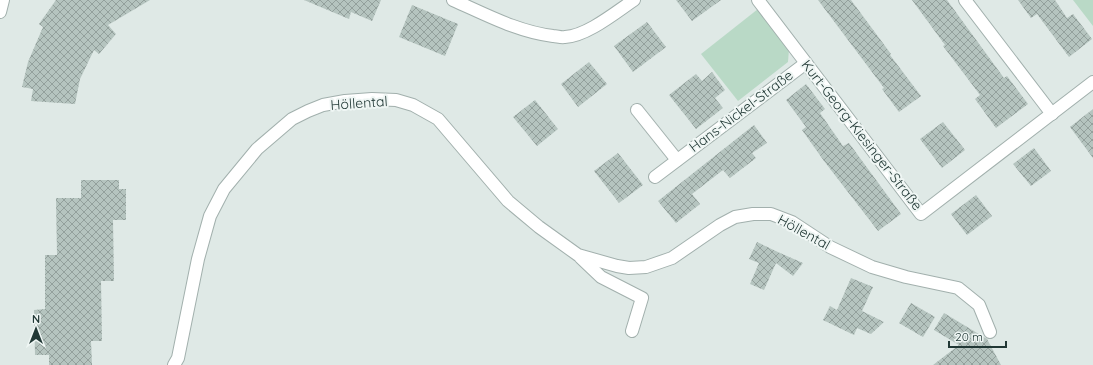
<svg xmlns="http://www.w3.org/2000/svg" width="1093" height="365" font-family="Quicksand,sans-serif">
<style>
.grass{fill:#b9d9c6}
.building{fill:url(#building-cross-hatch)}
.lines{fill:none;stroke-linecap:round;stroke-linejoin:round}
.street-casing{stroke:#a2b0ad;stroke-width:14}
.street{stroke:#fff;stroke-width:12}
.labels{text-anchor:middle;stroke-width:4;stroke-linejoin:round;paint-order:stroke}
.street-label{font-size:14px;fill:#213835;stroke:#eff6f4}
</style>
<defs>
<pattern id="building-cross-hatch" width="8" height="8" patternUnits="userSpaceOnUse"><rect width="8" height="8" fill="#b5c4bf"/><path d="M0 0l8 8M0 8l8-8" fill="none" stroke="#93a09c"/></pattern>
</defs>
<rect width="100%" height="100%" fill="#dfe9e6"/>
<g class="grass">
<polygon points="1073,0 1093,0 1093,26"/>
<polygon points="758,9 789,49 788,62 738,101 701,54"/>
</g>
<g class="building">
<polygon points="56,0 150,0 108,25 116,34 99,54 94,50 80,79 75,104 31,101 33,89 22,87 28,62 43,27 39,24"/>
<polygon points="304,0 381,0 372,21 351,12 349,19"/>
<polygon points="676,0 721,0 692,21"/>
<polygon points="818,0 851,0 891,54 890,55 921,96 899,112 882,89 884,88"/>
<polygon points="912,0 947,0 1004,78 1007,76 1028,104 996,128 975,99 980,95 943,46 945,45"/>
<polygon points="1018,0 1055,0 1067,18 1073,14 1092,39 1069,57 1037,14 1031,18"/>
<polygon points="412,5 458,24 445,56 399,37"/>
<polygon points="647,22 666,47 633,72 614,46"/>
<polygon points="589,62 607,84 578,107 561,84"/>
<polygon points="712,72 725,90 715,98 723,108 696,129 669,95 696,74 702,81"/>
<polygon points="806,84 825,109 820,113 843,146 849,143 901,214 878,231 824,161 802,130 806,127 786,100"/>
<polygon points="535,100 558,129 537,146 513,117"/>
<polygon points="1093,109 1093,158 1070,127"/>
<polygon points="943,122 965,150 942,168 920,139"/>
<polygon points="754,125 767,143 752,153 756,158 730,178 723,170 692,194 700,204 676,223 658,201"/>
<polygon points="1034,148 1051,171 1031,186 1013,164"/>
<polygon points="618,153 643,185 619,203 594,171"/>
<polygon points="81,180 119,180 119,189 126,189 126,220 113,220 114,281 101,281 102,341 91,341 92,365 49,365 49,355 35,355 34,310 45,309 45,255 57,255 56,198 81,198"/>
<polygon points="976,195 992,216 967,235 951,214"/>
<polygon points="757,242 780,253 803,263 793,276 776,263 764,290 750,284 759,263 749,259"/>
<polygon points="851,278 873,287 862,311 884,322 871,334 857,328 854,335 823,320 830,306 837,310"/>
<polygon points="911,303 935,317 923,337 899,323"/>
<polygon points="944,313 987,339 1001,365 933,365 959,345 934,330"/>
</g>
<g class="lines">
<g class="street-casing">
<g id="street">
<path d="M 453,0 C 485,14 518,32 553,36 C 557,36 561,38 565,37 C 587,36 616,12 634,0"/>
<polyline points="758,0 921,214 1093,82"/>
<polyline points="965,0 1052,114"/>
<polyline points="0,12 3,0"/>
<polyline points="637,110 677,160"/>
<polyline points="655,177 806,63"/>
<polyline points="581,258 601,277 642,298 632,331"/>
<polyline points="174,365 178,358 198,259 210,216 224,189 257,149 292,119 308,111 323,105 345,101 372,99 396,100 413,105 438,119 508,201 539,227 578,255 617,266 629,268 646,267 672,258 720,225 735,217 753,214 771,214 792,222 830,247 872,267 906,277 958,288 979,305 990,332"/>
</g>
</g>
<use href="#street" class="street"/>
</g>
<g class="labels">
<g class="street-label">
<text transform="translate(359 103) rotate(-4)" y="5">Höllental</text>
<text transform="translate(741 111) rotate(-37)" y="5">Hans-Nickel-Straße</text>
<text transform="translate(862 135) rotate(52)" y="5">Kurt-Georg-Kiesinger-Straße</text>
<text transform="translate(804 232) rotate(29)" y="5">Höllental</text>
</g>
</g>
<g transform="translate(36 329)" stroke="#eff6f4" stroke-width="3" paint-order="stroke">
<path d="M0-3L7 15L0 10L-7 15Z" fill="#213835"/>
<text y="-6" font-size="11" font-weight="bold" text-anchor="middle" fill="#213835">N</text>
</g>
<path d="M949 341v6h57v-6" fill="none" stroke="#213835" stroke-width="2"/>
<text x="955" y="341" font-size="12" fill="#213835" stroke="#eff6f4" stroke-width="3" paint-order="stroke">20 m</text>
</svg>
